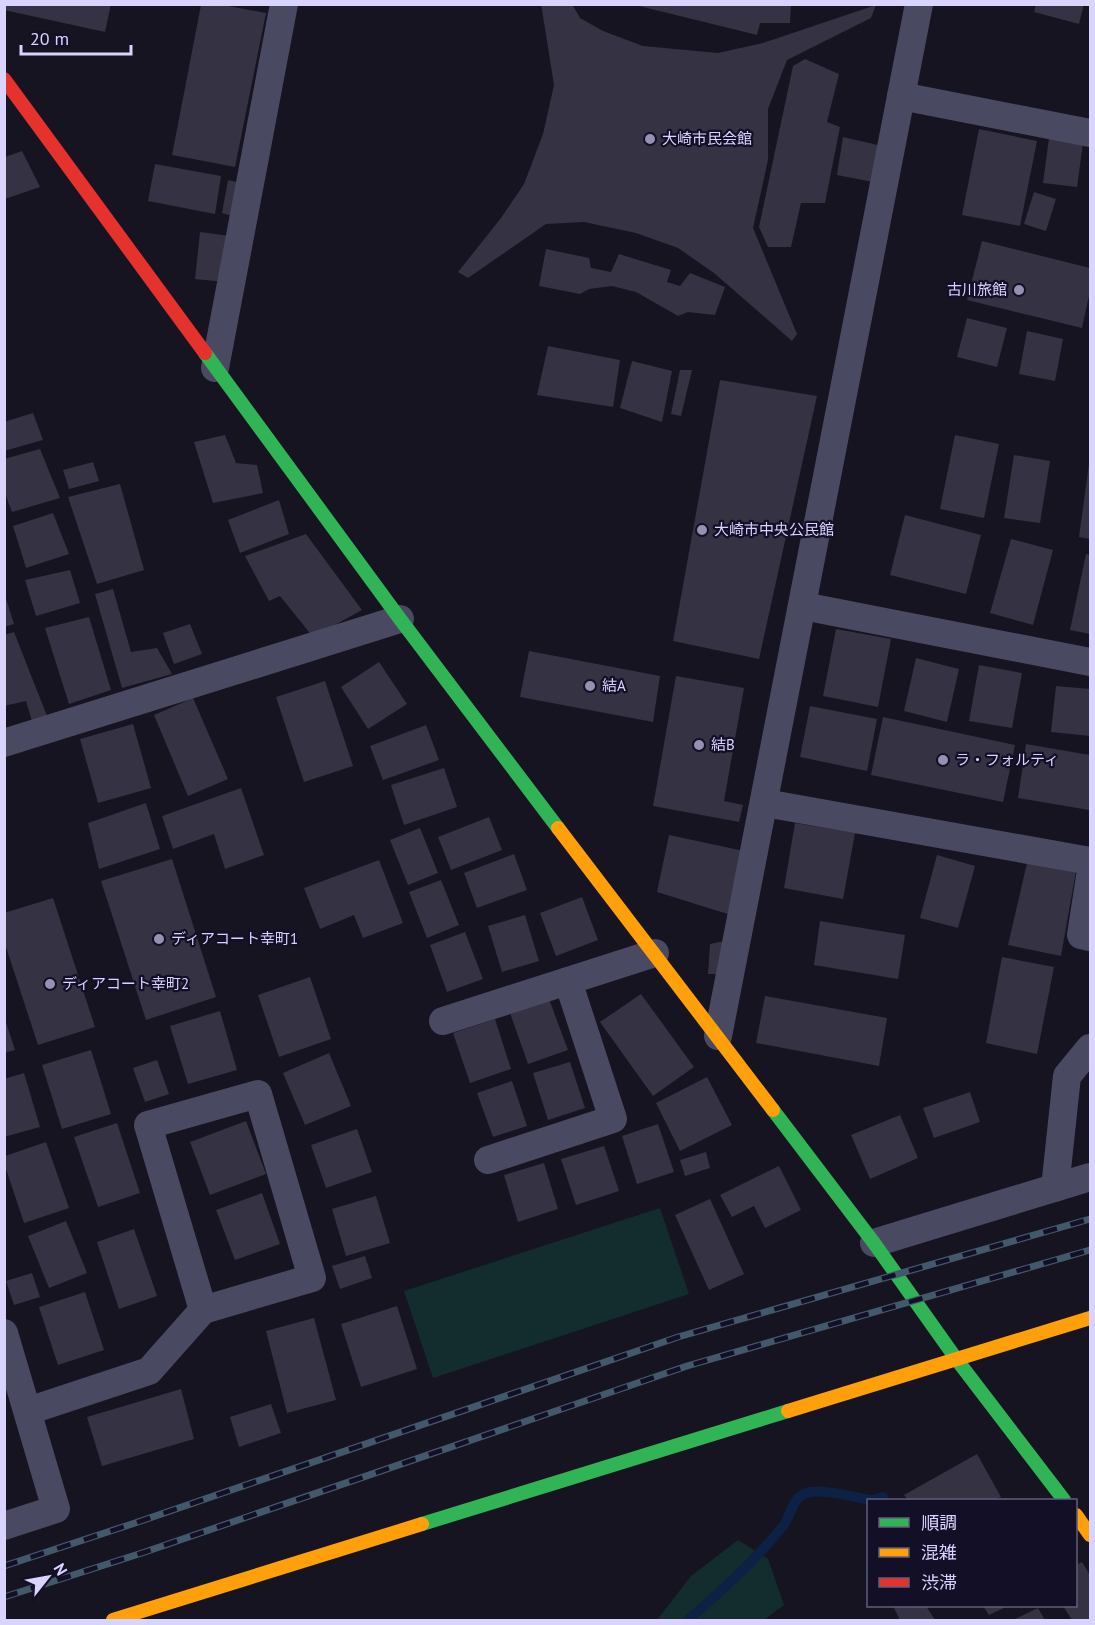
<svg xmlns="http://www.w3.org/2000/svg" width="1095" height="1625" font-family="'PT Sans','Noto Sans JP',sans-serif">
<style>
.green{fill:#132c2d}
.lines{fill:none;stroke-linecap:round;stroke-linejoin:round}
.stream{stroke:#0d2144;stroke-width:10}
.building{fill:#343243}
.street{stroke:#4a4962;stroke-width:28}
.fast{stroke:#30b455;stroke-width:14}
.slow{stroke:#ff9f0a;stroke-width:14}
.jam{stroke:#e5322d;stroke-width:14}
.rail-casing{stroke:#43596b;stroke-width:7}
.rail{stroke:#130f26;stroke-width:4.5;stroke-dasharray:14;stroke-linecap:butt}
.poi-dot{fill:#9591b1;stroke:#130f26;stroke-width:2}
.labels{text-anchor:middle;stroke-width:4.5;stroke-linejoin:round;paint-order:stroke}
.poi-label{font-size:15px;fill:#d9d4ff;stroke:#130f26;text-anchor:start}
</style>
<rect width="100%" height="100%" fill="#161421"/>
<g class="green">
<polygon points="660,1208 689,1294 433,1378 404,1291"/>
<polygon points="738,1540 768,1559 784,1605 764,1620 657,1620 691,1576"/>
</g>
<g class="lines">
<g class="stream">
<polyline points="873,1500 883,1497"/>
<path d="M 688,1620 C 721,1591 755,1561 783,1526 C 791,1516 792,1498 806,1493 C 822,1488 853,1497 870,1500"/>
</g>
</g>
<g class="building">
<polygon points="4,4 111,4 105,32 4,10"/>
<polygon points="541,4 572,4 580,18 603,31 643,46 718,53 763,43 876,5 871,18 787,60 768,109 768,160 753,228 797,334 792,341 714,273 678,248 636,233 584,222 546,224 468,278 458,272 501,218 524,184 543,134 554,85"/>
<polygon points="631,4 789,4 791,5 790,23 760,23 757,35"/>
<polygon points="1036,4 1084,4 1079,24 1034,12"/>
<polygon points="201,5 223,5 266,13 235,167 172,155"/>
<polygon points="805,59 839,74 827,122 840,127 825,203 801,203 791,247 768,247 759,227 793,66"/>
<polygon points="979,129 1037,141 1020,226 962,215"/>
<polygon points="843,137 882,146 873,182 837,175"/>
<polygon points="1049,138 1083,143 1077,187 1043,183"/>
<polygon points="22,151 40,187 5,199 5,157"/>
<polygon points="155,164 221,176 215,214 148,201"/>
<polygon points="228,180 242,183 236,217 222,213"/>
<polygon points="1034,192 1056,199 1046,231 1024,224"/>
<polygon points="200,232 230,236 225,282 195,279"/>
<polygon points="982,241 1090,268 1090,291 1082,328 967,300"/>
<polygon points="546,249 589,258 591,268 611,272 619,254 671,270 667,282 680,286 690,273 725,287 715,315 688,312 678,316 636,292 612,286 589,289 580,294 539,286"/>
<polygon points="967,318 1007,328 997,367 957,357"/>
<polygon points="1027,331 1063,339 1055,381 1019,374"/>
<polygon points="548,346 620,360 613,407 537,395"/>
<polygon points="632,361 672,371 662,422 620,408"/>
<polygon points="680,370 692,370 681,416 671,414"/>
<polygon points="720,380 817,396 759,659 673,641"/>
<polygon points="33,413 43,440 4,451 4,422"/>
<polygon points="225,435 236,463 257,465 263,493 213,503 194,442"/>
<polygon points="955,435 999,444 984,518 940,509"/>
<polygon points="40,449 60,498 12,512 4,491 4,459"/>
<polygon points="1014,455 1050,461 1040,523 1004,518"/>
<polygon points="93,462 99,481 69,489 63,470"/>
<polygon points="1089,464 1090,464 1090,539 1079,537"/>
<polygon points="120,484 144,570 97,584 68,497"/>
<polygon points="279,500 289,534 240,553 228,520"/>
<polygon points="53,513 69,554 26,568 13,526"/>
<polygon points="905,515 981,535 966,594 890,575"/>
<polygon points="306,534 362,610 313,637 280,596 269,601 245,556"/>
<polygon points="1011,539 1053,550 1033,625 990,613"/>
<polygon points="1086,554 1090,555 1090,634 1070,630"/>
<polygon points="70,570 80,603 36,616 25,580"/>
<polygon points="113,589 131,652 157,648 172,674 122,688 95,594"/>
<polygon points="4,592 14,624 4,627"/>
<polygon points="89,617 111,690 69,704 45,628"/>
<polygon points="190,624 202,654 174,664 163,633"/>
<polygon points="836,629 891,639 878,707 823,696"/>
<polygon points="14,632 47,716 32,721 26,701 4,706 4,635"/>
<polygon points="529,651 660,676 653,722 520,697"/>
<polygon points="916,658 959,669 947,722 904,711"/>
<polygon points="379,662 407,704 368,729 341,687"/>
<polygon points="979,665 1022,673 1012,728 969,721"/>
<polygon points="676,676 744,688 724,801 743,805 739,822 653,806"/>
<polygon points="325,681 353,766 304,782 276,697"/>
<polygon points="1056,686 1090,689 1090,736 1051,732"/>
<polygon points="193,698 228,779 188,796 154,715"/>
<polygon points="810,706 877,719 867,771 800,757"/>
<polygon points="883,717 1015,745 1003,802 871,775"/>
<polygon points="133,724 151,788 98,803 80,739"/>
<polygon points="426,725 439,760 383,780 370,746"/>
<polygon points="1026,744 1090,755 1089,810 1018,798"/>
<polygon points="444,768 457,807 404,825 391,785"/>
<polygon points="241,788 264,855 225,869 214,834 173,849 162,816"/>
<polygon points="146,803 160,849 99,869 88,823"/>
<polygon points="489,817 502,850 451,870 438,837"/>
<polygon points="795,823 855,833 843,899 784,888"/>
<polygon points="420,828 438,873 408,885 390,840"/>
<polygon points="669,835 744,851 731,915 657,892"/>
<polygon points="514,854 527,890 477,908 464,873"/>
<polygon points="937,855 975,866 958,928 920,918"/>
<polygon points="172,859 216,997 146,1020 101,881"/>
<polygon points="379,860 403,923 363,938 354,915 320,929 304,888"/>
<polygon points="1027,863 1076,871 1061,956 1008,945"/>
<polygon points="441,880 459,925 427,938 409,892"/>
<polygon points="582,897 598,940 556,956 540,913"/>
<polygon points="53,898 95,1027 38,1045 4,941 4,913"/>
<polygon points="525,915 539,961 502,972 488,926"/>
<polygon points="820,921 905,935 898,979 814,965"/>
<polygon points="465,932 483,979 447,992 430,945"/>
<polygon points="729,940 724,974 708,974 710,944"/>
<polygon points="1002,957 1054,967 1037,1054 986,1043"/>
<polygon points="310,977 331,1039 279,1057 258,995"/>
<polygon points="641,994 694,1067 653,1096 600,1022"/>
<polygon points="765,996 887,1018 879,1066 756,1043"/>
<polygon points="549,999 568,1050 528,1064 510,1013"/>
<polygon points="220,1011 237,1070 188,1084 170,1026"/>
<polygon points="4,1016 15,1050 4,1053"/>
<polygon points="495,1019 511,1069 470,1083 453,1033"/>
<polygon points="91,1050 111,1114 62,1129 42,1065"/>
<polygon points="329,1053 351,1106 305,1125 283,1073"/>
<polygon points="157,1060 169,1094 145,1102 133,1068"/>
<polygon points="570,1062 585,1108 548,1120 533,1073"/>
<polygon points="24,1073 40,1127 4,1137 4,1079"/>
<polygon points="707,1077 732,1125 680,1151 656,1103"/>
<polygon points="512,1081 527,1126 493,1137 477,1093"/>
<polygon points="970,1092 980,1122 934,1138 923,1108"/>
<polygon points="900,1115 918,1158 870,1179 851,1135"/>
<polygon points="246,1121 266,1174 210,1195 190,1142"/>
<polygon points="117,1123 140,1193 98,1207 74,1137"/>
<polygon points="658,1124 674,1172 637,1184 622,1136"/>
<polygon points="357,1129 372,1172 326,1188 311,1145"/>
<polygon points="46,1142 69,1208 24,1223 5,1166 5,1156"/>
<polygon points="604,1146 619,1191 576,1205 561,1159"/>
<polygon points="706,1152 710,1168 685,1176 680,1160"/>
<polygon points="544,1163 558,1209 518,1222 504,1175"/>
<polygon points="779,1166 801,1210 765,1228 754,1206 732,1217 720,1195"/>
<polygon points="262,1193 280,1244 235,1260 216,1210"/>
<polygon points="376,1196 390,1243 346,1256 332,1209"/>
<polygon points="710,1199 744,1274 709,1290 675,1215"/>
<polygon points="66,1221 87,1273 49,1288 28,1236"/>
<polygon points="134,1229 157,1296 119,1309 97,1242"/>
<polygon points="365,1256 372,1278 340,1289 332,1266"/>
<polygon points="32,1273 40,1297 14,1305 6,1281"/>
<polygon points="85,1292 104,1350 58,1365 39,1307"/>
<polygon points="397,1306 417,1369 361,1387 341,1324"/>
<polygon points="314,1318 336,1400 287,1413 266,1331"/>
<polygon points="181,1389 194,1439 102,1466 87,1417"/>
<polygon points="271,1404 281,1433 239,1447 230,1417"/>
<polygon points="977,1454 1001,1497 994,1500 908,1500 904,1495"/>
<polygon points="1082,1562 1090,1575 1090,1620 1072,1620 1063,1606 1076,1606 1076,1565"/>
<polygon points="893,1606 926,1606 935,1620 900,1620"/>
<polygon points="983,1606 1008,1606 989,1615"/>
<polygon points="1038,1608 1045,1620 1013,1620"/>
</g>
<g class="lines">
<g class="street">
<polyline points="901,96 1090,133"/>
<polyline points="215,368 284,4"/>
<polyline points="803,606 1090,662"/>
<polyline points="4,743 400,619"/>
<polyline points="765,803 1090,861"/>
<polyline points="1090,877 1081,935 1090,937"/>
<polyline points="443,1021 655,953"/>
<polyline points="718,1036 919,4"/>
<polyline points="488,1160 613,1119 568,981"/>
<polyline points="1055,1188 1067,1076 1090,1048"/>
<polyline points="874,1243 1090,1177"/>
<polyline points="4,1333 56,1509 4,1526"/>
<polyline points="28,1411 149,1371 203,1310 148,1125 258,1094 312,1278 203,1310"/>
</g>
<g class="fast">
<polyline points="205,353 400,619 558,828"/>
<polyline points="773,1110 874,1243 957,1360 1064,1500"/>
<polyline points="422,1524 788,1411"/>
</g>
<g class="slow">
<polyline points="558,828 773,1110"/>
<polyline points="788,1411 1090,1318"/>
<polyline points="1076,1515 1090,1535"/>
<polyline points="113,1620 422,1524"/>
</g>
<polyline class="jam" points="4,79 205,353"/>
<g class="rail-casing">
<g id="rail">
<polyline points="4,1566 132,1524 678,1337 1090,1219"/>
<polyline points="4,1597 142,1553 687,1366 1090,1250"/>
</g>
</g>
<use href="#rail" class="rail"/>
</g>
<g class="poi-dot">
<circle cx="650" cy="139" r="6"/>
<circle cx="1019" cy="290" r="6"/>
<circle cx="702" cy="530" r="6"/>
<circle cx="590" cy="686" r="6"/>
<circle cx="699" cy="745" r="6"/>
<circle cx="943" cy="760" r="6"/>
<circle cx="159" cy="939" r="6"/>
<circle cx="50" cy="984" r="6"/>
</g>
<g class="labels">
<g class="poi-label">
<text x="662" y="144">大崎市民会館</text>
<text x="1007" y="295" text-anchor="end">古川旅館</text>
<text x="714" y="535">大崎市中央公民館</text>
<text x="602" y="691">結A</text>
<text x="711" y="750">結B</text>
<text x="955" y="765">ラ・フォルティ</text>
<text x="171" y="944">ディアコート幸町1</text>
<text x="62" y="989">ディアコート幸町2</text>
</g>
</g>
<rect width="1095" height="1625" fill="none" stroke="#d9d4ff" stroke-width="12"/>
<rect x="867" y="1499" width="210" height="108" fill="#130f26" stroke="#625e7d" stroke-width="1.5"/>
<rect x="879" y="1518" width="30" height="9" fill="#30b455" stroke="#625e7d" stroke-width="1.5"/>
<text x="921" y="1529" font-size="18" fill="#d9d4ff">順調</text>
<rect x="879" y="1548" width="30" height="9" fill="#ff9f0a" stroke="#625e7d" stroke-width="1.5"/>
<text x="921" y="1559" font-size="18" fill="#d9d4ff">混雑</text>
<rect x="879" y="1578" width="30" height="9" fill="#e5322d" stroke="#625e7d" stroke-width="1.5"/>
<text x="921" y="1589" font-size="18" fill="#d9d4ff">渋滞</text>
<g transform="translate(48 1577) rotate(59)" stroke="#130f26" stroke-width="4.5" paint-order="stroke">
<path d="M0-4.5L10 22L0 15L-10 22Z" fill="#d9d4ff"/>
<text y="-9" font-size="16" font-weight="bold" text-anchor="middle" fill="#d9d4ff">N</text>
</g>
<path d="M21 45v9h110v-9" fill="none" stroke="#d9d4ff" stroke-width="3"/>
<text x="30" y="45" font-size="18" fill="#d9d4ff" stroke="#130f26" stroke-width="4.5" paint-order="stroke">20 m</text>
</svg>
